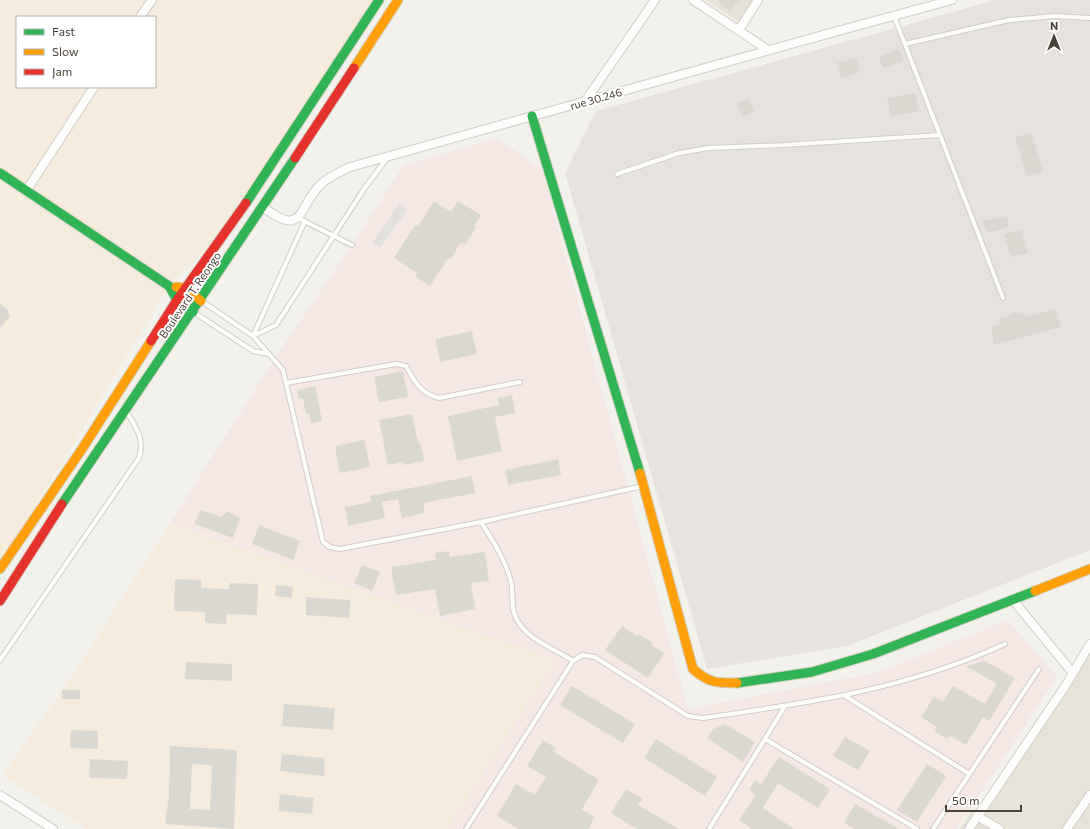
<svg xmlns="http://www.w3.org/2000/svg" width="1090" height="829" font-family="Commissioner,sans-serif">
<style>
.residential{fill:#e8e3d9}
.commercial{fill:#f6ecde;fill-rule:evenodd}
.industrial{fill:#e7e2dd}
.medical{fill:#f5e7e3}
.parking{fill:#e2e0db}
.building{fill:#dbd8d2;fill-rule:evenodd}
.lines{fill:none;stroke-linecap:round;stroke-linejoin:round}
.lane-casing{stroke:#d0cdc8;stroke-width:6}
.street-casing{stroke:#d0cdc8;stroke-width:10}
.fast-casing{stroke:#d5d0c4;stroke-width:11}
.slow-casing{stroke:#d5d0c4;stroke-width:11}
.jam-casing{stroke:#d5d0c4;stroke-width:11}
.lane{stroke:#fdfdfc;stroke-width:4}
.street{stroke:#fdfdfc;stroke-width:8}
.fast{stroke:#30b455;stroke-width:9}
.slow{stroke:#ff9f0a;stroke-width:9}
.jam{stroke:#e5322d;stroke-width:9}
.labels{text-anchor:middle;stroke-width:4;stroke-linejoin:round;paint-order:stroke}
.street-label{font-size:11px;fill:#4b4236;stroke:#fff}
</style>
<rect width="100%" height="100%" fill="#f3f1ec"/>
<g class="residential">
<polygon points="705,0 753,0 738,22"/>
<polygon points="1090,650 1090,829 960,829 971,812 977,816"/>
</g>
<g class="commercial">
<path d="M 0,0 L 379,0 L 231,225 L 169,286 L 0,565 ZM 17,17 L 155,17 L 155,87 L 17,87 Z"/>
<polygon points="170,523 556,660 447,829 86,829 3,775 76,670"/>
</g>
<polygon class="industrial" points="996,0 1090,0 1090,550 847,646 707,669 565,173 596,111"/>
<polygon class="medical" points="496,138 542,169 688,709 876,673 1008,620 1057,677 957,829 447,829 556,660 170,523 275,358 352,245 403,166"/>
<polygon class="parking" points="399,204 407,210 380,248 372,243"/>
<g class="building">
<polygon points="716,0 739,0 730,11"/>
<polygon points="899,49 904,61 883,68 879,57"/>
<polygon points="856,58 860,72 841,78 837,63"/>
<polygon points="915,93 919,111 891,117 887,98"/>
<polygon points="748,99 754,112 742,117 737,103"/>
<polygon points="1032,133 1043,172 1027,176 1015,137"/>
<polygon points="434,201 451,212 458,201 481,215 474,226 476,227 465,245 461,242 450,260 448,258 430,286 415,276 417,273 394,258 415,225 418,227"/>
<polygon points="1007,216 1009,227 987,233 983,221"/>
<polygon points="1022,230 1028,253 1011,257 1004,234"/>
<polygon points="0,304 8,310 10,317 0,328"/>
<polygon points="1056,309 1061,327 994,345 991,327 1000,325 999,319 1007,317 1014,312 1024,313 1025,317"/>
<polygon points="472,331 477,354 440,362 435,339"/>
<polygon points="403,371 408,397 379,402 374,377"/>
<polygon points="315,386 322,421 311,423 309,414 306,414 303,398 299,399 297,390"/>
<polygon points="512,395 515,413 495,417 502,451 457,461 448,416 499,405 497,398"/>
<polygon points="412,414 418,443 420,442 424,461 403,465 403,462 388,465 379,420"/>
<polygon points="364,440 370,467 340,473 335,446"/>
<polygon points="558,459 561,475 508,485 505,470"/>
<polygon points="472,476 475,493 423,503 425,513 402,518 398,499 382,502 385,518 348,526 345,507 371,502 370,496"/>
<polygon points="201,510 222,517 227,511 240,518 233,538 194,524"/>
<polygon points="259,525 300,541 293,560 252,544"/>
<polygon points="449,551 450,557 485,552 489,581 471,583 475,609 440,616 435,589 396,595 391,567 436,560 435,553"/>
<polygon points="362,565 380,572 372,591 354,583"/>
<polygon points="175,579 201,580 201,588 229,589 230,583 258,584 257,615 227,614 226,624 205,623 205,612 174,611"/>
<polygon points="276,585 293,587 292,598 275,596"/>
<polygon points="306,597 351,600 349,618 306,615"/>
<polygon points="622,626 637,636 639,634 653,643 651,645 664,653 648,678 605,650"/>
<polygon points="985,661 1015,678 989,721 983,717 966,745 950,736 947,739 934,731 937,727 921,717 934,697 943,702 953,686 985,704 997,684 966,666"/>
<polygon points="186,662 232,664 232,681 185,679"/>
<polygon points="572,686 635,724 623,743 560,705"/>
<rect x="62" y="690" width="18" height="9"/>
<polygon points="284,704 335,708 333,730 282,726"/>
<polygon points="725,724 755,742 743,762 707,738 713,729"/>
<polygon points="71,730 98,731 98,749 70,748"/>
<polygon points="845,737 870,751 858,770 833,756"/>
<polygon points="656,739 717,777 705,796 644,758"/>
<polygon points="543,740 556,748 554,752 599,780 582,809 595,817 588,829 519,829 497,816 516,784 535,795 546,777 527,766"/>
<path d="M 170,746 L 237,750 L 234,829 L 165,824 L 169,795 ZM 192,764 L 212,765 L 210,810 L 190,809 Z"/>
<polygon points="282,754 325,758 324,776 280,771"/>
<polygon points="779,757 830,789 818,808 778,783 763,808 794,829 752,829 739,820 756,795 749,790 755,780 761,784"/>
<polygon points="90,759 128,761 127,779 89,778"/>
<polygon points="927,764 946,776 917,822 897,810"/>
<polygon points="626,789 642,799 638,805 679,829 637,829 611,813"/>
<polygon points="280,794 314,798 312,814 278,811"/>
<polygon points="855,804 899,829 855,829 844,823"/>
</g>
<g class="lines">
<g class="lane-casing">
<g id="lane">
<polyline points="894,16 1003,298"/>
<polyline points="905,44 1009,20 1055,16 1090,18"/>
<polyline points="617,174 679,153 709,148 784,145 940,135"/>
<polyline points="298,218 352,245"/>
<polyline points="305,221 253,336 276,325 364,189 387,158"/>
<polyline points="203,302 253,336 283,370 323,542 330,547 340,549 481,522 643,486"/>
<polyline points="195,313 253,351 269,354"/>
<path d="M 286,383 L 396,364 L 406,366 C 414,381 421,394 439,398 L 520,382"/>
<path d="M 481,522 C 493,541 505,559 511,582 C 514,594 510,609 517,620 C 529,641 554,648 573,661"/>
<path d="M 0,660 L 139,458 C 145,439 136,428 127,412"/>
<polyline points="845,696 968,773"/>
<polyline points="785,706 765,739 917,829"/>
<path d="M 466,829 L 573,661 L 582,655 L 595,657 L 688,716 L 703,718 C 809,703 907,689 1005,644"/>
<polyline points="709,829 765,739"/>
<polyline points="933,829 1039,669"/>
</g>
</g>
<g class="street-casing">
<g id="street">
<polyline points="693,0 768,50"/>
<polyline points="140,17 152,0"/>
<polyline points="739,30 758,0"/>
<polyline points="584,103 655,0"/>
<polyline points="26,191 94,87"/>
<path d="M 263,207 C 304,238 297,209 320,185 C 328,177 340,172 350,167 C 551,111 751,54 952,0"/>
<polyline points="1013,600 1072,672"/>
<polyline points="0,795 53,829"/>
<polyline points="977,816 999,829"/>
<polyline points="969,829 1066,685 1090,644"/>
<polyline points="1067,829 1090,795"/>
</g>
</g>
<g class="fast-casing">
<g id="fast">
<polyline points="532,116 640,473"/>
<polyline points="0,173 169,286 177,300 193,312"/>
<polyline points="246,203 379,0"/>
<polyline points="62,504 295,158"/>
<polyline points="737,683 812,672 873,654 1035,591"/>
</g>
</g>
<g class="slow-casing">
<g id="slow">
<polyline points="354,68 398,0"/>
<polyline points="176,287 185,288 201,301"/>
<path d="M 640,473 L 693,669 C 709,683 716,683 737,683"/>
<polyline points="0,569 82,449 151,341"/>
<polyline points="1035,591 1090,569"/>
</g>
</g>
<g class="jam-casing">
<g id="jam">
<polyline points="295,158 354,68"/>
<polyline points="151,341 177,300 246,203"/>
<polyline points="0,601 62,504"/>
</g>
</g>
<use href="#lane" class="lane"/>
<use href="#street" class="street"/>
<use href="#fast" class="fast"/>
<use href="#slow" class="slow"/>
<use href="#jam" class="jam"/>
</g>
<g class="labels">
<g class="street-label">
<text transform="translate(596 99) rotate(-16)" y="4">rue 30.246</text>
<text transform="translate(190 295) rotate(-56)" y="4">Boulevard T. Reongo</text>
</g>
</g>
<rect x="16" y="16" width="140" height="72" fill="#ffffff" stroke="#b7b3af"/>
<rect x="24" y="29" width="20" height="6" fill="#30b455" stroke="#b7b3af"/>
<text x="52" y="36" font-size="12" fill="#4b4236">Fast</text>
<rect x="24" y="49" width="20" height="6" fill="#ff9f0a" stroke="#b7b3af"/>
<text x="52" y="56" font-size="12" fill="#4b4236">Slow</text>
<rect x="24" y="69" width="20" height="6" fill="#e5322d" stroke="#b7b3af"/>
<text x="52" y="76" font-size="12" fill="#4b4236">Jam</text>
<g transform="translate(1054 36)" stroke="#ffffff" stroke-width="3" paint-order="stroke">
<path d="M0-3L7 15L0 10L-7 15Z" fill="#4b4236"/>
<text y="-6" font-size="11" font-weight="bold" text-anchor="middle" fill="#4b4236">N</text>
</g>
<path d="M946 805v6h75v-6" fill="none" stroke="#4b4236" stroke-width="2"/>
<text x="952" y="805" font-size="12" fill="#4b4236" stroke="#ffffff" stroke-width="3" paint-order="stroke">50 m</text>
</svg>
